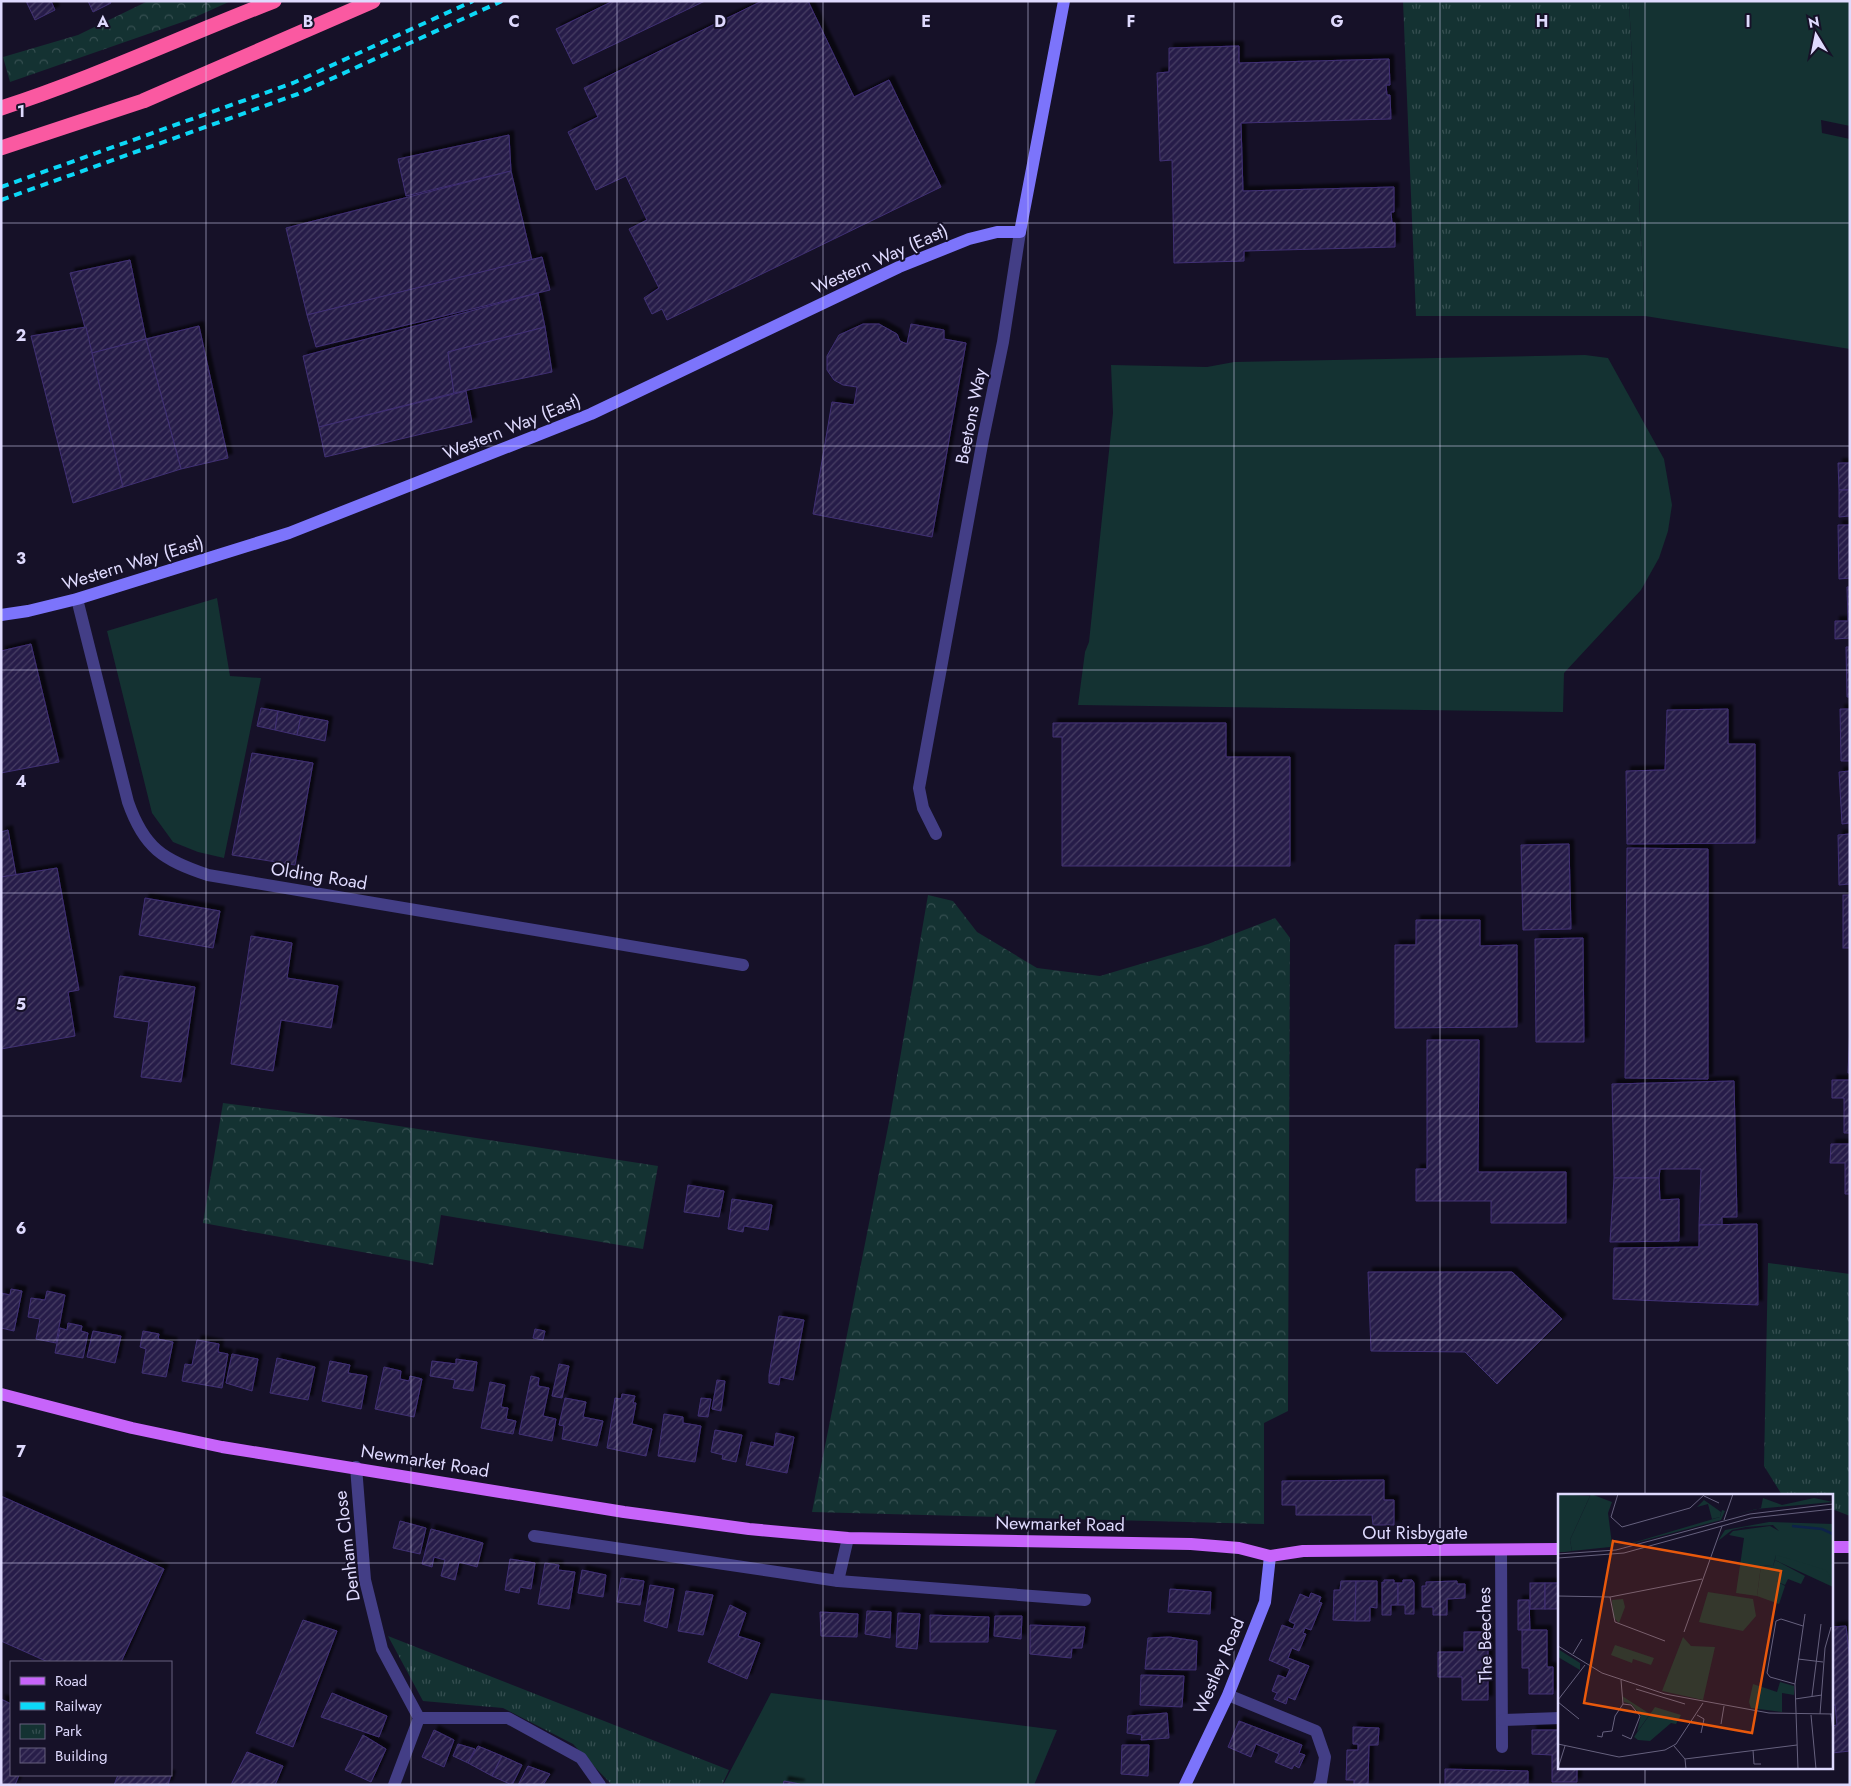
<svg xmlns="http://www.w3.org/2000/svg" width="1851" height="1786" font-family="Jost,sans-serif">
<style>
.grass{fill:#143232}
.forest{fill:url(#forest-crowns)}
.park{fill:url(#park-tufts)}
.building{fill:url(#building-hatch);stroke:#403074;filter:url(#shadow)}
.lines{fill:none;stroke-linecap:round;stroke-linejoin:round}
.street{stroke:#433e86;stroke-width:12}
.secondary{stroke:#7c74fb;stroke-width:12}
.primary{stroke:#c764fa;stroke-width:12}
.highway{stroke:#fa59a1;stroke-width:15}
.rail{stroke:#0cd8f7;stroke-width:4;stroke-dasharray:8 6;stroke-linecap:butt}
.grid{fill:none;stroke:#dfdafe;stroke-width:1;stroke-opacity:0.55}
.labels{text-anchor:middle;stroke-width:4;stroke-linejoin:round;paint-order:stroke}
.street-label{font-size:18px;fill:#dfdafe;stroke:#161128}
.inset-river{fill:none;stroke:#0e224a;stroke-width:2.5}
.inset-road{fill:none;stroke:#66617e;stroke-width:1}
.view{fill:#e8590c;fill-opacity:0.15;stroke:#e8590c;stroke-width:2.5}
.inset-edge{fill:none;stroke:#dfdafe;stroke-width:2.5}
.grid-label{font-size:16px;text-anchor:middle;font-weight:bold;fill:#dfdafe;stroke:#161128;stroke-width:4;stroke-linejoin:round;paint-order:stroke}
</style>
<defs>
<pattern id="forest-crowns" width="20" height="18" patternUnits="userSpaceOnUse" patternTransform="scale(1.25)"><rect width="20" height="18" fill="#143232"/><path d="M2 6a3 3 0 1 1 6 0M12 15a3 3 0 1 1 6 0" fill="none" stroke="#364f51"/></pattern>
<pattern id="park-tufts" width="24" height="20" patternUnits="userSpaceOnUse" patternTransform="scale(1.25)"><rect width="24" height="20" fill="#143232"/><path d="M3 7l-1-3M5 7V3M7 7l1-3M15 17l-1-3M17 17v-4M19 17l1-3" fill="none" stroke="#364f51"/></pattern>
<pattern id="building-hatch" width="6" height="6" patternUnits="userSpaceOnUse" patternTransform="scale(1.25)"><rect width="6" height="6" fill="#281e49"/><path d="M-1 1l2-2M0 6l6-6M5 7l2-2" fill="none" stroke="#473e64"/></pattern>
<filter id="shadow"><feDropShadow dx="4.5" dy="-4.5" stdDeviation="1" flood-color="#0009"/></filter>
</defs>
<rect width="100%" height="100%" fill="#161128"/>
<g class="grass">
<polygon points="1629,1 1850,1 1850,126 1821,120 1822,133 1850,139 1850,349 1645,316"/>
<polygon points="1585,355 1608,358 1664,459 1672,505 1668,531 1659,558 1641,590 1564,673 1563,712 1078,705 1085,652 1089,642 1113,413 1111,365 1207,367 1234,362 1282,361"/>
<polygon points="217,598 230,676 261,678 224,858 198,852 173,842 152,813 107,631"/>
<polygon points="771,1693 1057,1730 1034,1785 723,1785"/>
</g>
<g class="forest">
<polygon points="148,1 231,1 191,19 10,82 3,57 78,35"/>
<polygon points="928,895 953,901 977,932 1037,968 1100,976 1208,944 1275,918 1290,938 1288,1403 1288,1411 1264,1423 1264,1524 812,1512 890,1117"/>
<polygon points="223,1103 373,1122 658,1166 643,1249 441,1215 433,1265 203,1223"/>
</g>
<g class="park">
<polygon points="1403,1 1629,1 1645,316 1416,316"/>
<polygon points="1768,1263 1850,1274 1850,1516 1832,1509 1832,1495 1782,1495 1764,1466"/>
<polygon points="388,1636 729,1770 722,1785 612,1785 573,1744 503,1708 423,1701"/>
</g>
<g class="building">
<polygon points="26,1 51,1 55,10 35,20"/>
<polygon points="88,1 110,1 111,3 93,12"/>
<polygon points="613,1 705,1 573,64 556,29"/>
<polygon points="762,1 808,1 854,97 889,80 941,187 667,320 662,309 652,314 644,298 659,288 629,229 647,220 626,176 596,190 568,132 598,117 584,88"/>
<polygon points="1239,46 1239,63 1389,59 1390,85 1386,85 1387,95 1390,95 1391,119 1241,123 1243,191 1394,187 1394,212 1391,212 1392,223 1395,223 1395,247 1244,251 1244,261 1174,263 1172,160 1160,161 1157,73 1169,72 1169,48"/>
<polygon points="509,135 511,171 406,196 398,159"/>
<polygon points="511,171 532,260 307,315 286,228"/>
<polygon points="542,257 550,290 316,347 307,315"/>
<polygon points="130,260 146,339 92,353 70,273"/>
<polygon points="538,293 545,327 448,352 454,393 319,427 303,356"/>
<polygon points="863,324 879,324 897,334 900,341 907,344 911,324 944,330 944,339 966,343 932,537 813,514 832,402 854,405 857,387 843,385 834,380 827,370 827,356 839,335"/>
<polygon points="199,326 228,458 181,469 146,339"/>
<polygon points="86,327 123,487 73,503 31,336"/>
<polygon points="545,327 552,372 454,393 448,352"/>
<polygon points="146,339 181,469 123,487 92,353"/>
<polygon points="466,391 472,422 325,457 319,427"/>
<polygon points="1838,463 1850,463 1850,490 1839,490"/>
<polygon points="1839,490 1850,490 1850,516 1839,517"/>
<polygon points="1838,525 1850,525 1850,578 1839,579"/>
<polygon points="1847,587 1850,587 1850,638 1835,639 1835,621 1848,621"/>
<polygon points="31,644 59,762 1,773 1,651"/>
<polygon points="1846,647 1850,647 1850,697 1847,697"/>
<polygon points="261,708 278,711 275,730 257,726"/>
<polygon points="1728,709 1728,744 1755,744 1755,843 1627,844 1626,771 1665,770 1667,710"/>
<polygon points="1840,709 1850,709 1850,761 1841,761"/>
<polygon points="278,711 301,716 297,735 275,730"/>
<polygon points="301,716 328,721 325,741 297,735"/>
<polygon points="1053,723 1226,723 1226,757 1290,757 1290,866 1062,866 1062,737 1053,737"/>
<polygon points="252,753 313,763 295,865 232,855"/>
<polygon points="1850,771 1850,823 1842,824 1839,772"/>
<polygon points="8,830 16,875 1,877 1,832"/>
<polygon points="1850,834 1850,884 1839,885 1838,835"/>
<polygon points="1569,844 1571,929 1523,930 1521,845"/>
<polygon points="1627,848 1708,849 1708,1079 1625,1078"/>
<polygon points="57,868 79,990 68,992 75,1036 1,1049 1,877"/>
<rect x="1843" y="895" width="7" height="53"/>
<polygon points="145,898 220,911 213,948 139,935"/>
<polygon points="1416,920 1480,920 1480,946 1517,945 1517,1027 1395,1028 1395,945 1416,945"/>
<polygon points="251,936 292,943 287,978 338,986 331,1028 281,1020 273,1071 231,1064"/>
<polygon points="1583,938 1584,1042 1536,1042 1535,939"/>
<polygon points="120,976 195,987 181,1082 141,1077 149,1022 114,1017"/>
<polygon points="1850,1024 1850,1073 1848,1073"/>
<polygon points="1427,1040 1479,1040 1478,1172 1566,1172 1566,1223 1491,1223 1491,1201 1416,1201 1416,1169 1427,1169"/>
<polygon points="1832,1080 1850,1080 1850,1133 1844,1133 1844,1098 1832,1098"/>
<polygon points="1734,1081 1737,1217 1722,1217 1722,1225 1699,1225 1701,1169 1660,1169 1659,1178 1614,1178 1612,1084"/>
<polygon points="1831,1144 1850,1144 1850,1194 1845,1194 1845,1163 1830,1163"/>
<polygon points="1614,1178 1659,1178 1660,1200 1679,1199 1679,1241 1610,1242"/>
<polygon points="688,1185 724,1191 719,1217 684,1212"/>
<polygon points="732,1199 772,1205 768,1230 744,1226 743,1232 728,1229"/>
<polygon points="1757,1224 1758,1305 1613,1299 1614,1248 1699,1247 1699,1225"/>
<polygon points="1368,1272 1512,1272 1562,1319 1497,1384 1465,1352 1371,1351"/>
<polygon points="11,1289 22,1291 14,1331 1,1328 1,1293 10,1295"/>
<polygon points="47,1291 65,1295 56,1343 36,1339 40,1319 28,1317 31,1298 45,1300"/>
<polygon points="779,1316 804,1320 793,1380 780,1377 779,1385 769,1383 769,1375"/>
<polygon points="68,1323 82,1326 81,1331 88,1333 83,1358 55,1353 60,1328 67,1330"/>
<polygon points="535,1329 545,1331 543,1340 533,1338"/>
<polygon points="93,1331 121,1336 115,1363 87,1357"/>
<polygon points="143,1331 159,1334 158,1339 173,1342 166,1377 142,1373 146,1349 140,1347"/>
<polygon points="197,1340 219,1344 218,1352 228,1354 222,1388 182,1381 185,1364 192,1365"/>
<polygon points="232,1354 258,1359 252,1391 226,1383"/>
<polygon points="277,1358 315,1367 308,1400 270,1393"/>
<polygon points="456,1359 477,1362 473,1391 453,1388 455,1380 430,1376 432,1361 456,1364"/>
<polygon points="330,1361 350,1365 348,1373 367,1376 361,1409 322,1401"/>
<polygon points="559,1364 569,1366 562,1398 552,1396"/>
<polygon points="384,1367 401,1371 400,1379 409,1381 410,1376 422,1379 414,1417 375,1409"/>
<polygon points="531,1376 539,1378 538,1386 549,1388 543,1416 556,1419 552,1441 519,1434"/>
<polygon points="717,1380 725,1381 721,1411 712,1409"/>
<polygon points="490,1382 505,1385 501,1407 508,1408 506,1419 516,1421 513,1434 481,1428"/>
<polygon points="622,1394 635,1396 633,1403 636,1403 632,1424 652,1429 646,1456 607,1448 615,1398 621,1399"/>
<polygon points="565,1398 586,1402 583,1417 603,1421 597,1446 562,1439 564,1426 559,1425"/>
<polygon points="701,1398 711,1399 708,1417 698,1416"/>
<polygon points="664,1414 683,1417 683,1423 701,1426 695,1462 658,1456"/>
<polygon points="715,1430 742,1435 736,1462 722,1459 723,1455 711,1452"/>
<polygon points="776,1433 794,1437 787,1473 746,1465 751,1442 774,1447"/>
<polygon points="1384,1480 1384,1500 1394,1500 1394,1525 1373,1525 1372,1515 1296,1515 1296,1505 1282,1505 1282,1481"/>
<polygon points="1,1496 164,1569 121,1662 48,1662 1,1641"/>
<polygon points="400,1521 426,1528 420,1554 393,1548"/>
<polygon points="431,1529 483,1543 477,1567 459,1562 455,1580 441,1576 445,1560 434,1557 432,1567 422,1564"/>
<polygon points="510,1559 535,1563 531,1589 520,1587 519,1593 505,1590"/>
<polygon points="545,1563 559,1565 558,1570 575,1572 569,1609 538,1604"/>
<polygon points="582,1570 606,1575 603,1597 578,1593"/>
<polygon points="621,1578 644,1581 640,1605 617,1602"/>
<polygon points="1384,1580 1394,1580 1394,1583 1398,1583 1398,1605 1391,1605 1391,1615 1382,1615 1382,1582 1384,1583"/>
<polygon points="1403,1580 1412,1580 1414,1583 1414,1614 1405,1614 1405,1605 1398,1605 1398,1583 1403,1583"/>
<polygon points="1341,1581 1356,1581 1355,1621 1333,1620 1334,1590 1340,1590"/>
<polygon points="1356,1581 1377,1581 1377,1608 1370,1607 1370,1621 1355,1621"/>
<polygon points="1457,1581 1457,1584 1465,1584 1465,1598 1447,1599 1447,1615 1433,1615 1433,1607 1422,1607 1422,1586 1426,1586 1426,1582"/>
<rect x="1530" y="1583" width="15" height="26"/>
<rect x="1545" y="1583" width="15" height="26"/>
<polygon points="650,1585 674,1589 667,1628 644,1621"/>
<polygon points="1170,1589 1211,1592 1210,1614 1168,1612"/>
<polygon points="686,1591 713,1595 703,1635 678,1631"/>
<polygon points="1311,1593 1321,1597 1319,1602 1322,1603 1311,1630 1305,1628 1303,1633 1306,1634 1299,1651 1292,1648 1288,1658 1309,1666 1295,1700 1288,1697 1286,1704 1274,1699 1277,1693 1272,1691 1278,1675 1286,1678 1290,1669 1269,1660 1282,1625 1293,1629 1295,1624 1289,1621 1300,1594 1309,1598"/>
<polygon points="1518,1600 1529,1600 1530,1630 1518,1630"/>
<polygon points="730,1605 746,1613 738,1636 760,1643 747,1679 708,1662"/>
<polygon points="867,1611 891,1612 890,1638 865,1634"/>
<polygon points="820,1612 858,1614 857,1637 821,1636"/>
<polygon points="898,1613 920,1614 917,1649 896,1647"/>
<polygon points="930,1615 989,1617 988,1642 930,1642"/>
<polygon points="995,1616 1022,1616 1021,1639 994,1636"/>
<polygon points="303,1620 337,1631 293,1747 256,1733"/>
<polygon points="1030,1625 1085,1627 1082,1648 1072,1648 1071,1658 1030,1654"/>
<polygon points="1846,1626 1850,1660 1850,1751 1832,1753 1832,1726 1837,1725 1835,1705 1832,1706 1832,1627"/>
<polygon points="1522,1630 1547,1630 1547,1667 1553,1667 1553,1694 1529,1694 1529,1668 1522,1668"/>
<polygon points="1464,1632 1488,1632 1488,1700 1462,1700 1462,1677 1438,1677 1438,1652 1464,1652"/>
<polygon points="1169,1637 1197,1641 1196,1670 1145,1669 1148,1638"/>
<polygon points="1141,1675 1184,1676 1182,1707 1140,1705"/>
<polygon points="332,1693 387,1716 379,1737 321,1717"/>
<polygon points="1,1699 11,1704 11,1775 19,1775 15,1785 1,1785"/>
<polygon points="1167,1713 1169,1738 1141,1740 1142,1735 1127,1733 1128,1716"/>
<polygon points="1239,1721 1302,1745 1299,1753 1305,1755 1299,1768 1294,1765 1292,1769 1275,1762 1279,1754 1256,1744 1251,1757 1228,1747"/>
<polygon points="1559,1725 1560,1767 1577,1767 1577,1782 1552,1782 1552,1755 1532,1754 1532,1730 1559,1730"/>
<polygon points="1353,1727 1379,1728 1378,1745 1369,1745 1368,1785 1354,1785 1354,1780 1346,1780 1347,1750 1358,1750 1358,1744 1353,1744"/>
<polygon points="434,1730 454,1740 444,1767 422,1757"/>
<polygon points="363,1735 386,1749 371,1782 345,1770"/>
<polygon points="458,1744 475,1749 468,1763 453,1756"/>
<polygon points="1122,1745 1149,1745 1148,1776 1121,1774"/>
<polygon points="478,1746 502,1756 492,1776 468,1763"/>
<polygon points="247,1752 283,1766 275,1785 231,1785"/>
<polygon points="502,1756 522,1765 512,1785 492,1776"/>
<polygon points="528,1766 550,1774 543,1785 518,1785"/>
<polygon points="1445,1769 1528,1771 1528,1785 1445,1785"/>
<polygon points="118,1775 171,1775 168,1785 114,1785"/>
<polygon points="784,1781 800,1784 800,1785 783,1785"/>
</g>
<g class="lines">
<g class="street">
<path d="M 77,599 L 128,802 C 144,848 163,860 208,875 L 743,965"/>
<polyline points="936,834 923,808 919,788 983,439 1003,342 1020,232"/>
<polyline points="356,1467 365,1580 382,1649 419,1718 394,1785"/>
<polyline points="534,1536 838,1581 1085,1600"/>
<polyline points="1501,1550 1502,1747"/>
<polyline points="838,1581 848,1538"/>
<polyline points="1228,1695 1316,1731 1325,1757 1321,1782 1319,1785"/>
<polyline points="419,1718 508,1718 581,1758 600,1785"/>
<polyline points="1503,1720 1560,1718"/>
</g>
<g class="secondary">
<polyline points="1,615 28,611 77,599 289,533 591,414 899,267 969,239 997,232 1020,232 1064,1"/>
<polyline points="1185,1785 1228,1695 1265,1602 1270,1556"/>
</g>
<g class="primary">
<polyline points="1,1394 132,1428 222,1447 624,1512 749,1529 848,1538 1191,1544 1239,1548 1270,1556 1303,1551 1560,1549"/>
<polyline points="1832,1547 1850,1547"/>
</g>
<g class="highway">
<path d="M 1,108 C 94,78 183,36 274,1"/>
<polyline points="1,148 143,101 373,1"/>
</g>
<g class="rail">
<polyline points="1,187 293,83 473,1"/>
<polyline points="1,200 298,94 502,1"/>
</g>
</g>
<path class="grid" d="M 206,1 L 206,1785M 411,1 L 411,1785M 617,1 L 617,1785M 823,1 L 823,1785M 1028,1 L 1028,1785M 1234,1 L 1234,1785M 1440,1 L 1440,1785M 1645,1 L 1645,1495M 1,223 L 1850,223M 1,446 L 1850,446M 1,670 L 1850,670M 1,893 L 1850,893M 1,1116 L 1850,1116M 1,1340 L 1850,1340M 1,1563 L 1560,1563M 1832,1563 L 1850,1563M 1645,1767 L 1645,1785"/>
<g class="labels">
<g class="street-label">
<text transform="translate(880 259) rotate(-24)" y="6">Western Way (East)</text>
<text transform="translate(971 416) rotate(-79)" y="6">Beetons Way</text>
<text transform="translate(512 427) rotate(-22)" y="6">Western Way (East)</text>
<text transform="translate(133 563) rotate(-17)" y="6">Western Way (East)</text>
<text transform="translate(319 876) rotate(9)" y="6">Olding Road</text>
<text transform="translate(425 1461) rotate(9)" y="6">Newmarket Road</text>
<text transform="translate(1060 1524) rotate(1)" y="6">Newmarket Road</text>
<text x="1415" y="1539">Out Risbygate</text>
<text transform="translate(347 1546) rotate(-97)" y="6">Denham Close</text>
<text transform="translate(1485 1635) rotate(-91)" y="6">The Beeches</text>
<text transform="translate(1219 1666) rotate(-67)" y="6">Westley Road</text>
</g>
</g>
<g transform="translate(1558 1494)">
<rect width="275" height="275" fill="#161128"/>
<path d="M 146,6 L 163,18 L 162,23 L 154,25 L 150,10 L 139,13 ZM 217,66 L 247,82 L 243,90 L 230,85 L 227,91 L 218,87 L 227,92 L 221,110 L 199,102 L 203,71 L 215,72 ZM 150,98 L 195,105 L 198,122 L 185,137 L 141,128 ZM 65,105 L 67,113 L 61,129 L 55,123 L 54,106 ZM 97,213 L 123,221 L 118,230 L 113,229 L 92,247 L 80,246 L 76,243 Z" fill="#143232"/>
<path d="M 0,0 L 32,2 L 12,46 L 14,57 L 7,58 L 0,58 ZM 205,4 L 224,11 L 256,4 L 275,8 L 198,15 L 170,23 L 203,14 ZM 164,16 L 167,17 L 163,26 L 54,55 L 162,23 ZM 221,38 L 275,75 L 275,93 L 217,66 ZM 125,143 L 133,152 L 157,153 L 145,206 L 104,197 ZM 57,151 L 96,164 L 93,171 L 75,165 L 74,169 L 53,161 Z" fill="#143232"/>
<path d="M 33,0 L 54,8 L 50,19 L 54,50 L 52,53 L 14,57 L 12,46 ZM 211,28 L 275,30 L 275,87 L 268,76 L 218,61 L 215,72 L 203,71 L 199,102 L 178,99 L 186,44 L 171,41 L 175,37 L 212,32 L 221,37 L 215,31 L 188,33 L 174,36 L 160,47 L 167,36 ZM 0,155 L 22,169 L 22,176 L 0,163 ZM 222,188 L 236,192 L 236,201 L 224,199 L 224,218 L 193,214 L 191,208 L 195,190 L 219,198 ZM 64,202 L 92,220 L 79,238 L 83,221 L 73,210 L 66,208 Z" fill="#143232"/>
<path class="inset-river" d="M 234,32 L 264,35 L 275,40"/>
<path class="inset-road" d="M 60,0 L 53,23 L 64,33 L 132,14 L 147,0M 146,2 L 161,9M 166,26 L 175,0M 0,60 L 58,56 L 192,20 L 275,10M 0,64 L 66,59 L 193,24 L 275,15M 0,102 L 52,103 L 144,85M 52,103 L 57,128 L 107,147M 126,138 L 164,32M 0,152 L 44,179 L 107,200 L 211,219 L 275,220M 15,160 L 24,145M 240,165 L 265,168M 237,190 L 212,183 L 209,179 L 218,127 L 223,125 L 245,132M 78,195 L 127,210M 254,202 L 263,130M 237,205 L 264,201M 0,206 L 27,171M 0,208 L 21,225M 262,220 L 267,154 L 273,133M 273,220 L 275,237M 139,221 L 146,225 L 143,239M 253,221 L 258,275M 163,230 L 166,212M 64,241 L 73,245 L 82,222 L 73,211 L 65,210M 39,242 L 44,243 L 45,238 L 54,237 L 57,222 L 65,210 L 63,186M 0,250 L 61,263 L 107,256 L 118,250 L 145,209M 116,252 L 127,265 L 128,275M 195,256 L 196,270 L 203,270M 127,265 L 239,251M 0,274 L 7,252M 240,275 L 237,190 L 247,120"/>
<path class="view" d="M 55,47 L 223,77 L 194,239 L 26,209 Z"/>
<rect width="275" height="275" class="inset-edge"/>
</g>
<g class="grid-label">
<text x="103" y="27">A</text>
<text x="308" y="27">B</text>
<text x="514" y="27">C</text>
<text x="720" y="27">D</text>
<text x="926" y="27">E</text>
<text x="1131" y="27">F</text>
<text x="1337" y="27">G</text>
<text x="1542" y="27">H</text>
<text x="1748" y="27">I</text>
<text x="21" y="117">1</text>
<text x="21" y="341">2</text>
<text x="21" y="564">3</text>
<text x="21" y="787">4</text>
<text x="21" y="1010">5</text>
<text x="21" y="1234">6</text>
<text x="21" y="1457">7</text>
</g>
<rect width="1851" height="1786" fill="none" stroke="#dfdafe" stroke-width="5"/>
<rect x="10" y="1661" width="162" height="115" fill="#161128" stroke="#66617e"/>
<rect x="20" y="1677" width="25" height="8" fill="#c764fa" stroke="#66617e"/>
<text x="55" y="1686" font-size="15" fill="#dfdafe">Road</text>
<rect x="20" y="1702" width="25" height="8" fill="#0cd8f7" stroke="#66617e"/>
<text x="55" y="1711" font-size="15" fill="#dfdafe">Railway</text>
<rect x="20" y="1724" width="25" height="15" fill="url(#park-tufts)" stroke="#66617e"/>
<text x="55" y="1736" font-size="15" fill="#dfdafe">Park</text>
<rect x="20" y="1748" width="25" height="15" fill="url(#building-hatch)" stroke="#66617e"/>
<text x="55" y="1761" font-size="15" fill="#dfdafe">Building</text>
<g transform="translate(1816 35) rotate(350)" stroke="#161128" stroke-width="4" paint-order="stroke">
<path d="M0-4L9 19L0 12L-9 19Z" fill="#dfdafe"/>
<text y="-8" font-size="14" font-weight="bold" text-anchor="middle" fill="#dfdafe">N</text>
</g>
</svg>
